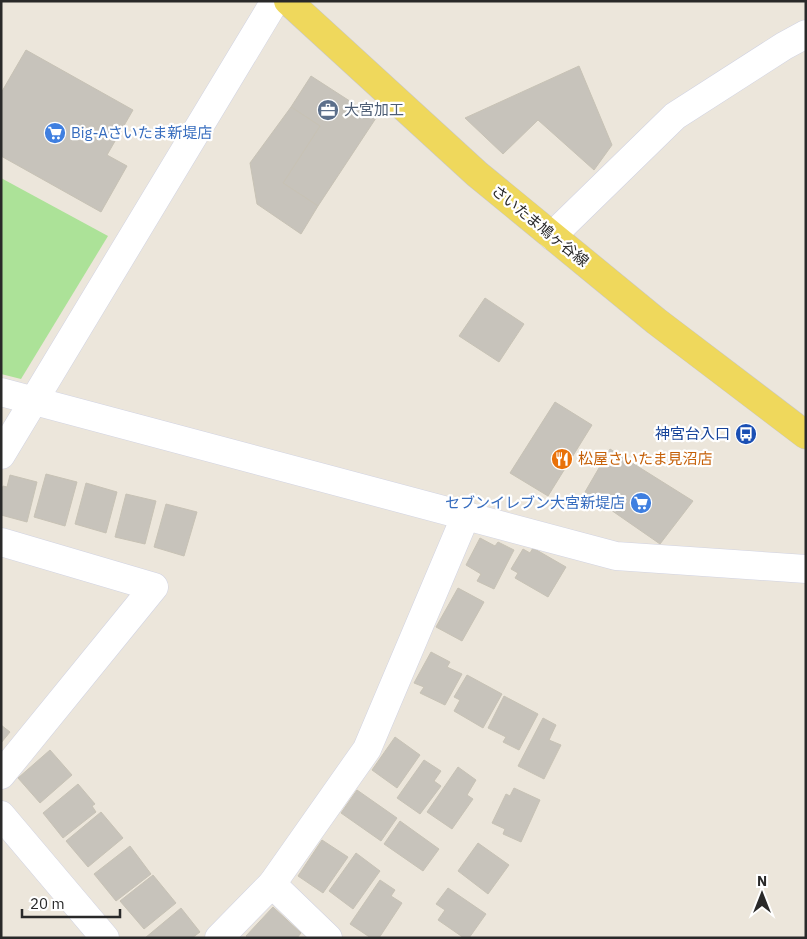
<svg xmlns="http://www.w3.org/2000/svg" width="807" height="939" font-family="'IBM Plex Sans','Noto Sans JP',sans-serif">
<style>
.green{fill:#ace298}
.building{fill:#c7c3bb;stroke:#c7c2b5}
.lines{fill:none;stroke-linecap:round;stroke-linejoin:round}
.minor-casing{stroke:#d1d3e2;stroke-width:29}
.major-casing{stroke:#c7c7c7;stroke-width:29}
.minor{stroke:#fff;stroke-width:28}
.major{stroke:#efd85c;stroke-width:28}
.labels{text-anchor:middle;stroke-width:4.5;stroke-linejoin:round;paint-order:stroke}
.service-label{font-size:15px;fill:#4e5e75;stroke:#fff;text-anchor:start}
.shop-label{font-size:15px;fill:#366cbe;stroke:#fff;text-anchor:start}
.street-label{font-size:15px;fill:#292929;stroke:#fff}
.transit-label{font-size:15px;fill:#164399;stroke:#fff;text-anchor:end}
.food-label{font-size:15px;fill:#c56008;stroke:#fff;text-anchor:start}
</style>
<rect width="100%" height="100%" fill="#ece6db"/>
<polygon class="green" points="1,178 108,236 21,379 1,374"/>
<g class="building">
<polygon points="26,50 133,110 107,155 127,166 101,212 1,156 1,93"/>
<polygon points="579,66 612,145 594,170 538,120 503,154 465,118"/>
<polygon points="311,76 376,118 318,206 283,183 320,126 291,107"/>
<polygon points="291,107 320,126 283,183 318,206 301,234 257,204 250,163"/>
<polygon points="485,298 524,324 499,362 459,336"/>
<polygon points="555,402 592,425 548,496 510,473"/>
<polygon points="610,449 693,501 660,544 585,492"/>
<polygon points="46,474 77,482 65,526 34,517"/>
<polygon points="10,475 37,482 27,522 1,515 1,493 3,486 7,487"/>
<polygon points="86,483 117,492 106,533 75,524"/>
<polygon points="126,494 156,501 145,544 115,537"/>
<polygon points="166,504 197,512 184,556 154,547"/>
<polygon points="480,538 495,546 498,542 514,550 494,589 477,581 481,574 466,565"/>
<polygon points="533,548 566,567 548,597 515,578 518,573 511,569 523,549 530,553"/>
<polygon points="458,588 484,602 462,641 436,627"/>
<polygon points="431,652 450,662 447,667 462,674 445,705 420,693 424,687 414,683"/>
<polygon points="467,675 502,694 483,728 454,711 460,700 454,697"/>
<polygon points="504,696 538,714 519,750 503,742 506,737 488,728"/>
<polygon points="543,718 556,725 549,740 561,745 544,779 518,766"/>
<polygon points="1,725 10,732 1,743"/>
<polygon points="395,737 420,755 397,788 372,770"/>
<polygon points="50,750 72,775 40,803 18,778"/>
<polygon points="424,760 441,771 434,781 441,786 420,814 397,798"/>
<polygon points="458,767 476,780 467,795 473,799 452,829 427,812"/>
<polygon points="78,784 95,804 92,806 96,812 63,838 43,813"/>
<polygon points="514,788 540,800 521,842 503,834 505,829 492,823 506,794 510,796"/>
<polygon points="357,790 397,818 381,841 341,813"/>
<polygon points="101,812 123,838 88,867 66,841"/>
<polygon points="400,821 439,849 423,871 384,844"/>
<polygon points="322,840 348,857 323,893 298,876"/>
<polygon points="478,843 509,865 488,894 458,871"/>
<polygon points="130,846 151,874 116,901 94,874"/>
<polygon points="356,853 380,871 353,909 329,891"/>
<polygon points="153,875 176,903 144,929 120,901"/>
<polygon points="380,880 395,890 391,896 402,903 379,938 371,938 350,924"/>
<polygon points="448,888 486,914 469,938 464,938 438,920 445,910 436,904"/>
<polygon points="273,907 301,933 297,938 248,938 246,936"/>
<polygon points="181,908 200,932 192,938 145,938"/>
</g>
<g class="lines">
<g class="minor-casing">
<g id="minor">
<polyline points="552,236 675,116 784,46 806,34"/>
<polyline points="1,392 616,556 806,569"/>
<polyline points="1,455 275,1"/>
<polyline points="1,542 154,587 1,775"/>
<polyline points="1,815 105,938"/>
<polyline points="272,884 328,938"/>
<polyline points="219,938 272,884 367,749 466,515"/>
</g>
</g>
<g class="major-casing">
<polyline id="major" points="288,1 477,174 656,321 806,435"/>
</g>
<use href="#minor" class="minor"/>
<use href="#major" class="major"/>
</g>
<defs>
<g id="office-disc" transform="scale(1.125)"><circle r="9.5" fill="#5c6f8a" stroke="#fff"/><path d="M-6-3h4V-5.5h4V-3h4V5H-6ZM-1-4.5V-3h2v-1.5ZM-6 0V1H6V0Z" fill="#fff"/></g>
<g id="supermarket-disc" transform="scale(1.125)"><circle r="9.5" fill="#3f7fe0" stroke="#fff"/><path d="M-6-5.5h2.5l.6 2H6L4.5 2H-2.5L-4.4-4H-6ZM-1.5 3.2a1.3 1.3 0 1 0 .1 0ZM3 3.2a1.3 1.3 0 1 0 .1 0Z" fill="#fff"/></g>
<g id="bus-disc" transform="scale(1.125)"><circle r="9.5" fill="#1a4fb4" stroke="#fff"/><path d="M-5-6H5V4H4V6H2V4H-2V6H-4V4H-5ZM-3.5-4V0h7V-4ZM-3.5 1.2v1.5H-2V1.2ZM2 1.2v1.5H3.5V1.2Z" fill="#fff"/></g>
<g id="restaurant-disc" transform="scale(1.125)"><circle r="9.5" fill="#e8710a" stroke="#fff"/><path d="M-5-6h1v4h1v-4h1v4h1v-4h1v5L-1.5 .5V6h-2V.5L-5-1ZM5-6V6H3V1.5H1.5Q1.5-4 5-6Z" fill="#fff"/></g>
</defs>
<g fill-rule="evenodd">
<use href="#office-disc" x="328" y="110"/>
<use href="#supermarket-disc" x="55" y="133"/>
<use href="#bus-disc" x="746" y="434"/>
<use href="#restaurant-disc" x="562" y="459"/>
<use href="#supermarket-disc" x="641" y="503"/>
</g>
<g class="labels">
<g class="service-label">
<text x="344" y="115">大宮加工</text>
</g>
<g class="shop-label">
<text x="71" y="138">Big-Aさいたま新堤店</text>
<text x="625" y="508" text-anchor="end">セブンイレブン大宮新堤店</text>
</g>
<g class="street-label">
<text transform="translate(540 226) rotate(39)" y="5">さいたま鳩ヶ谷線</text>
</g>
<g class="transit-label">
<text x="730" y="439">神宮台入口</text>
</g>
<g class="food-label">
<text x="578" y="464">松屋さいたま見沼店</text>
</g>
</g>
<rect width="807" height="939" fill="none" stroke="#292929" stroke-width="5"/>
<g transform="translate(762 894)" stroke="#ffffff" stroke-width="4" paint-order="stroke">
<path d="M0-4L9 19L0 12L-9 19Z" fill="#292929"/>
<text y="-8" font-size="14" font-weight="bold" text-anchor="middle" fill="#292929">N</text>
</g>
<path d="M22 909v8h98v-8" fill="none" stroke="#292929" stroke-width="2.5"/>
<text x="30" y="909" font-size="15" fill="#292929" stroke="#ffffff" stroke-width="4" paint-order="stroke">20 m</text>
</svg>
